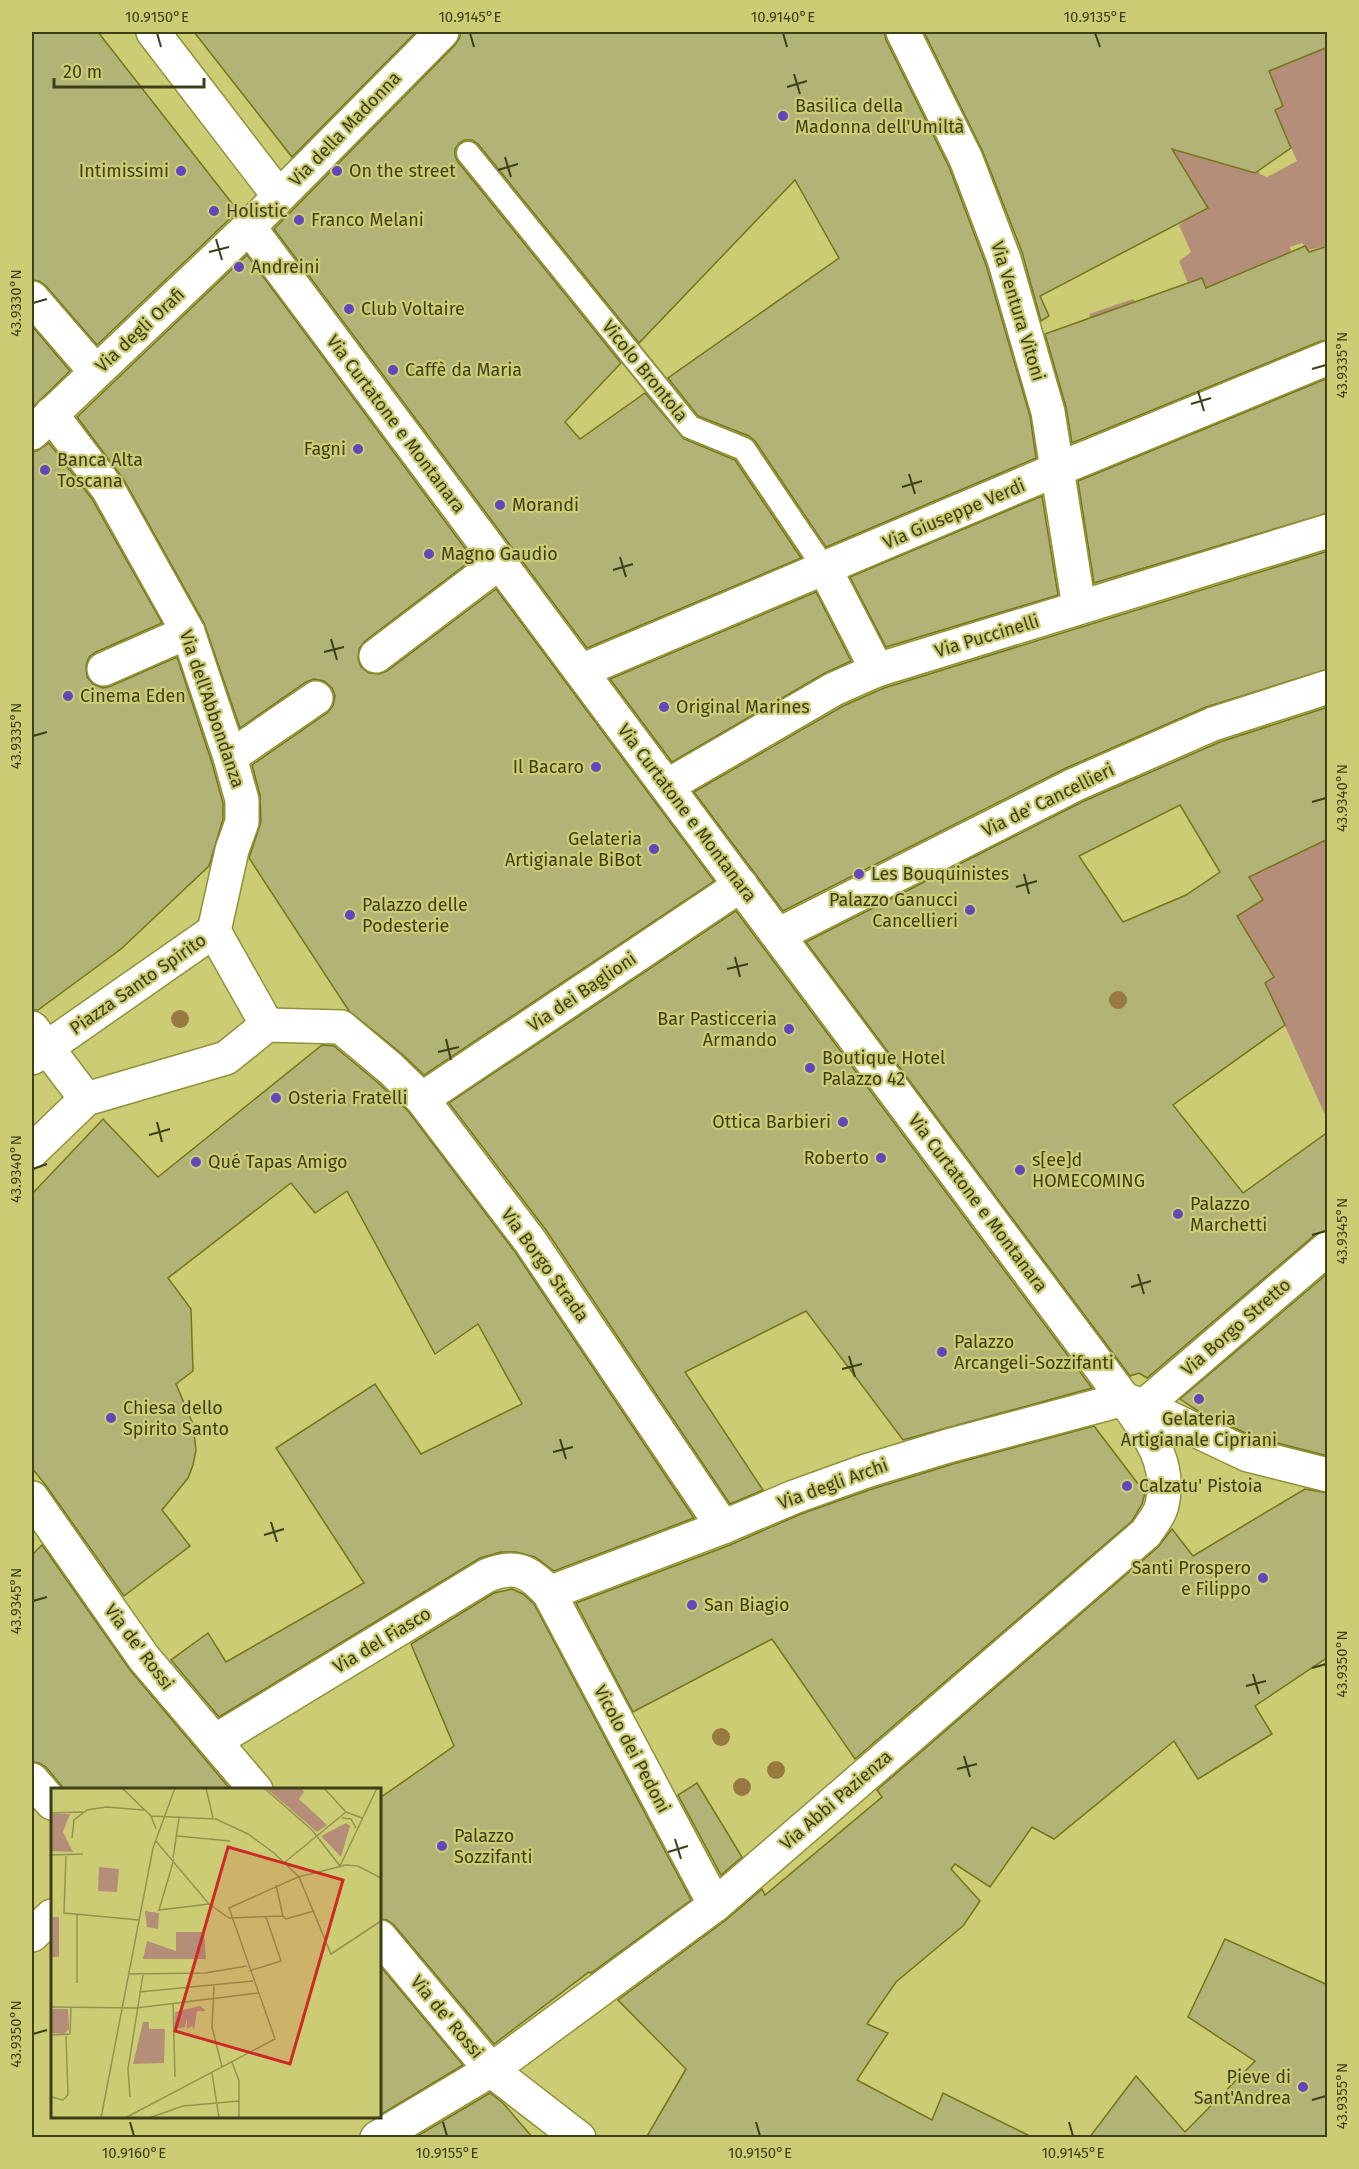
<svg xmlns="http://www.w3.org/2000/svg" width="1359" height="2169" font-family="'Fira Sans',sans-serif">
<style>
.green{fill:#b58e79}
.building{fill:#b2b376;stroke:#767517;stroke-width:1.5;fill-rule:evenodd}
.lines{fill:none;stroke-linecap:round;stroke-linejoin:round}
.lane-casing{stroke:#919139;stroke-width:26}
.street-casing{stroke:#919139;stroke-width:36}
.lane{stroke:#fff;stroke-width:22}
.street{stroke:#fff;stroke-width:33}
.tree{fill:#987a41}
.ticks{fill:none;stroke:#3e3e19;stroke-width:2}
.poi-dot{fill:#6246be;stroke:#cccc75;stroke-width:2}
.labels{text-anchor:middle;stroke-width:4.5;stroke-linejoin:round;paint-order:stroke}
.poi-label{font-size:18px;fill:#3e3e19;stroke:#cccc75;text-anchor:start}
.street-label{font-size:18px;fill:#3e3e19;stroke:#cccc75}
.inset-road{fill:none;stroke:#939350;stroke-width:1.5}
.view{fill:#ce2927;fill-opacity:0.15;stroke:#ce2927;stroke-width:3}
.inset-edge{fill:none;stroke:#3e3e19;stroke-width:3}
.neatline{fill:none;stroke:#3e3e19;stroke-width:2}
.ticks-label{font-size:15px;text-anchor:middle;fill:#3e3e19}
</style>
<rect width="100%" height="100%" fill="#cccc75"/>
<g class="green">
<polygon points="1327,43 1327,246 1308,250 1302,243 1290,247 1291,252 1099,344 1089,314 1133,299 1136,303 1191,291 1179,261 1191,252 1179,225 1207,206 1140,98 1237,126 1260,174 1267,177 1297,161 1275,110 1283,106 1269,71"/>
<polygon points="1327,839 1327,1119 1285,1026 1260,986 1274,977 1237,916 1262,900 1249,877"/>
</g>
<g class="building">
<polygon points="32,32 98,32 238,211 97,345 46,286 39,281 32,280"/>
<polygon points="194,32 416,32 292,157"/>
<polygon points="460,32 884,32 886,40 949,167 986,265 1030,416 1036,458 826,547 755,441 749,436 698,416 668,378 839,258 795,180 639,343 478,144 472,140 465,140 459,143 455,149 455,156 458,162 621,363 565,422 580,439 645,393 684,439 735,460 801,558 587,648 274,229 455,45 460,37"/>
<polygon points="924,32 1328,32 1328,47 1269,71 1283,106 1275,110 1291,148 1255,173 1172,149 1208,208 1040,296 1049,316 1041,321 1022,252 983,152"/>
<polygon points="1305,246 1309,252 1328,246 1328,340 1321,341 1072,443 1066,407 1045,334 1202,278 1206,288"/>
<polygon points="247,255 473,559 365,641 359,649 358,659 361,667 369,673 379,674 387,671 496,589 714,881 424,1075 402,1054 349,1011 249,858 261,822 260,795 252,765 327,713 333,706 335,696 332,688 324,681 314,679 306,682 240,728 204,623 124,480 77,417"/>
<polygon points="32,326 70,371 32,408"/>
<polygon points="1328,378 1328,513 1094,583 1078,481"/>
<polygon points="49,443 92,499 162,623 96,652 89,657 86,666 87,677 93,684 103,688 111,686 177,657 212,763 223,803 223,819 209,866 121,949 38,1010 32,1010 32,451 37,451"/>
<polygon points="1042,496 1058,595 886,647 850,577"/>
<polygon points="1328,551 1328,669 1206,707 1066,768 783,911 694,792 843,706 884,688"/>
<polygon points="816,592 851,661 825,673 672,762 610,679"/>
<path d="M 1328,707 L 1328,839 L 1249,877 L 1263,900 L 1237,916 L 1274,977 L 1265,983 L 1285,1025 L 1173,1105 L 1243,1193 L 1328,1132 L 1328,1230 L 1316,1234 L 1147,1378 L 1139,1373 L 1130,1376 L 806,942 L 1082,802 L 1220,742 ZM 1180,805 L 1220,872 L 1186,895 L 1123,922 L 1079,856 Z"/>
<polygon points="736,911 1092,1388 903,1440 806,1311 685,1372 763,1490 730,1504 546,1230 449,1103"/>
<polygon points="322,1045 334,1046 377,1082 408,1111 515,1252 694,1518 554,1571 535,1557 516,1552 501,1552 480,1558 219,1717 171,1660 208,1633 226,1662 364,1583 276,1448 375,1384 421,1454 522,1404 478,1324 435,1354 347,1191 315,1213 291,1183 168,1278 191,1309 193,1371 176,1384 193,1424 196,1450 193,1465 188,1478 162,1510 190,1546 124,1596 47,1487 32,1468 32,1194 103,1119 158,1177"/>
<polygon points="1328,1273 1328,1456 1254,1437 1198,1411 1180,1399"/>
<polygon points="1094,1426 1145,1493 1142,1504 1132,1521 855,1759 772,1639 633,1712 576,1603 730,1545 801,1514 872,1489 953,1464"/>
<polygon points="1305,1489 1328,1493 1328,1657 1255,1706 1272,1734 1198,1779 1174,1741 1054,1839 1032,1827 990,1887 955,1864 951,1869 980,1901 963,1926 896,1982 867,2024 888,2033 857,2080 932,2120 943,2093 1034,2138 646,2138 686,2069 618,2000 726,1920 762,1889 765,1895 882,1797 877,1790 1158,1547 1172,1529 1193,1556"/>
<polygon points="42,1545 130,1670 231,1790 65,1790 46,1767 39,1763 32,1762 32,1555"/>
<polygon points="512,1589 523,1594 534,1604 691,1900 591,1973 589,1972 494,2044 394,1925 387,1920 380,1919 380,1798 454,1746 411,1644 494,1593"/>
<polygon points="697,1783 742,1857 721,1875 678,1795"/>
<polygon points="1225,1939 1328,1985 1328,2138 1089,2138 1136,2076 1185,2132 1255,2061 1188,2017"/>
<polygon points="380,1966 463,2065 380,2115"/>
<polygon points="490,2093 503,2103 533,2138 414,2138"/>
</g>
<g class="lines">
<g class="lane-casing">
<polyline id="lane" points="468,153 690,427 744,449 825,569"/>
</g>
<g class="street-casing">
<g id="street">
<polyline points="153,32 279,196"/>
<polyline points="903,32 966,159 1004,259 1048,412 1079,607"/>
<path d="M 249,227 L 1124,1399 C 1147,1432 1172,1462 1162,1505 C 1160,1515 1151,1525 1146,1533 L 715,1905 L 491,2070 L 377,2138"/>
<polyline points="32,298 96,372"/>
<polyline points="51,414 108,489 188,632 230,757 242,800 242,822 232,850 214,931"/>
<polyline points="32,433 249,227 442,32"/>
<polyline points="825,569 877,670"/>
<polyline points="376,656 500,562"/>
<polyline points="104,669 188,632"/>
<polyline points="581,671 1056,470 1328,358"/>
<polyline points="230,757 316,698"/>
<polyline points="667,786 834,689 877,670 1328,531"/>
<polyline points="778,935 1074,785 1213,724 1328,687"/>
<polyline points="32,1028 86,1099"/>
<polyline points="32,1058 214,931 267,1025"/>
<polyline points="422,1099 741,885"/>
<polyline points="32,1151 86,1099 226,1058 267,1025 341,1027 390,1068 422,1099 530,1241 723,1527"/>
<polyline points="1126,1400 1144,1406 1248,1455 1328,1475"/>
<polyline points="1144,1406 1328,1248"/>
<polyline points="32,1498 144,1658 256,1790"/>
<polyline points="549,1593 723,1527 794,1497 866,1471 948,1446 1124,1399"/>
<path d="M 215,1741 L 486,1576 C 515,1564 528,1570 549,1593 L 715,1905"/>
<polyline points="32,1780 52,1803"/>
<polyline points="32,1935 52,1916"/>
<polyline points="380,1937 491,2070 579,2138"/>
</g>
</g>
<use href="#lane" class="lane"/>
<use href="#street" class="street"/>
</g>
<g class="tree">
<circle cx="1118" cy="1000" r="9"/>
<circle cx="180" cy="1019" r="9"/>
<circle cx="721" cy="1737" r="9"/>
<circle cx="776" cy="1770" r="9"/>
<circle cx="742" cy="1787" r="9"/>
</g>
<path class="ticks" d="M 157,33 L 161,47M 470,33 L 474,47M 783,33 L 787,47M 1095,33 L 1100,47M 794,74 L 800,94M 787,87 L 807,81M 505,157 L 511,177M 498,170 L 518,164M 216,239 L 222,260M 209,252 L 229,247M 33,303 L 47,299M 1312,369 L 1326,365M 1198,391 L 1204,411M 1191,404 L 1211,398M 909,474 L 915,494M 902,487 L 922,481M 620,557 L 626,577M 613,570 L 633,564M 331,639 L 337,660M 324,652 L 344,647M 33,736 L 47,732M 1312,802 L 1326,798M 1024,874 L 1029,894M 1016,887 L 1037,881M 735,957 L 740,977M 727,969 L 748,964M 446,1039 L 451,1060M 438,1052 L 459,1047M 157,1122 L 162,1142M 149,1135 L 170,1129M 33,1169 L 47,1164M 1312,1235 L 1326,1231M 1138,1274 L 1144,1294M 1131,1287 L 1151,1281M 849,1356 L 855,1377M 842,1369 L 862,1364M 560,1439 L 566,1459M 553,1452 L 573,1447M 271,1522 L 277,1542M 264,1535 L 284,1529M 33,1601 L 47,1597M 1312,1668 L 1326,1664M 1253,1674 L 1259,1694M 1246,1686 L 1266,1681M 964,1756 L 970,1777M 957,1769 L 977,1764M 675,1839 L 681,1859M 668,1852 L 688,1846M 33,2034 L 47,2030M 1312,2100 L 1326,2096M 130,2122 L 134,2136M 443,2122 L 447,2136M 756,2122 L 760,2136M 1069,2122 L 1073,2136"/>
<g class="poi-dot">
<circle cx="783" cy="116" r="6"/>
<circle cx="181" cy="171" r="6"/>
<circle cx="337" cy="171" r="6"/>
<circle cx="214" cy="211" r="6"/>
<circle cx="299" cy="220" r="6"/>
<circle cx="239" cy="267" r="6"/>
<circle cx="349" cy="309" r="6"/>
<circle cx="393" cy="370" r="6"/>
<circle cx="358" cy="449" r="6"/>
<circle cx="45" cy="470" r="6"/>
<circle cx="500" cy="505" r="6"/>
<circle cx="429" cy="554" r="6"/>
<circle cx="68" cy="696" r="6"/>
<circle cx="664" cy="707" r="6"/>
<circle cx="596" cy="767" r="6"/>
<circle cx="654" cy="849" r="6"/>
<circle cx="859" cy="874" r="6"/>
<circle cx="970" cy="910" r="6"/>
<circle cx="350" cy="915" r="6"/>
<circle cx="789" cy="1029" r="6"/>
<circle cx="810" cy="1068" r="6"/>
<circle cx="276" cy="1098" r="6"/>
<circle cx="843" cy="1122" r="6"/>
<circle cx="881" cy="1158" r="6"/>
<circle cx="196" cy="1162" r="6"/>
<circle cx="1020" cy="1170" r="6"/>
<circle cx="1178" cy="1214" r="6"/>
<circle cx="942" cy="1352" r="6"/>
<circle cx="1199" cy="1399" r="6"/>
<circle cx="111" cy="1418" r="6"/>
<circle cx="1127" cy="1486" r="6"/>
<circle cx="1263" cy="1578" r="6"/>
<circle cx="692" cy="1605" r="6"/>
<circle cx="442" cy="1846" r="6"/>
<circle cx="1303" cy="2087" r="6"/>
</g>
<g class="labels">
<g class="poi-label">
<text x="795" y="112">Basilica della<tspan x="795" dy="21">Madonna dell'Umiltà</tspan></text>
<text x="169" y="177" text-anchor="end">Intimissimi</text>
<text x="349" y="177">On the street</text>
<text x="226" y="217">Holistic</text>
<text x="311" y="226">Franco Melani</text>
<text x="251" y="273">Andreini</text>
<text x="361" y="315">Club Voltaire</text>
<text x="405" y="376">Caffè da Maria</text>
<text x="346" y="455" text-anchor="end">Fagni</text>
<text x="57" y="466">Banca Alta<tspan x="57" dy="21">Toscana</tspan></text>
<text x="512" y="511">Morandi</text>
<text x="441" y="560">Magno Gaudio</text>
<text x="80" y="702">Cinema Eden</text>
<text x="676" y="713">Original Marines</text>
<text x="584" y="773" text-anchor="end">Il Bacaro</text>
<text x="642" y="845" text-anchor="end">Gelateria<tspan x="642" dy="21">Artigianale BiBot</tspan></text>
<text x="871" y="880">Les Bouquinistes</text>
<text x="958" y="906" text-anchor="end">Palazzo Ganucci<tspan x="958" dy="21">Cancellieri</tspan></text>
<text x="362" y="911">Palazzo delle<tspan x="362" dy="21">Podesterie</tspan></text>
<text x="777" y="1025" text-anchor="end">Bar Pasticceria<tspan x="777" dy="21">Armando</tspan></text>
<text x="822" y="1064">Boutique Hotel<tspan x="822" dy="21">Palazzo 42</tspan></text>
<text x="288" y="1104">Osteria Fratelli</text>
<text x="831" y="1128" text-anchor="end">Ottica Barbieri</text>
<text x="869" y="1164" text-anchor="end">Roberto</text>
<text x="1032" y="1166">s[ee]d<tspan x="1032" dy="21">HOMECOMING</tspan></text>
<text x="208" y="1168">Qué Tapas Amigo</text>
<text x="1190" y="1210">Palazzo<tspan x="1190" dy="21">Marchetti</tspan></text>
<text x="954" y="1348">Palazzo<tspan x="954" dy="21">Arcangeli-Sozzifanti</tspan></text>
<text x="123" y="1414">Chiesa dello<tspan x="123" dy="21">Spirito Santo</tspan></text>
<text x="1199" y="1425" text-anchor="middle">Gelateria<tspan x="1199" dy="21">Artigianale Cipriani</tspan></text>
<text x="1139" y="1492">Calzatu' Pistoia</text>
<text x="1251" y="1574" text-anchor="end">Santi Prospero<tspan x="1251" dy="21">e Filippo</tspan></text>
<text x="704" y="1611">San Biagio</text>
<text x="454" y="1842">Palazzo<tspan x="454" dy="21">Sozzifanti</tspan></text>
<text x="1291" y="2083" text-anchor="end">Pieve di<tspan x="1291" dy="21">Sant'Andrea</tspan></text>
</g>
<g class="street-label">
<text transform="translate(345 129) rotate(-46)" y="6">Via della Madonna</text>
<text transform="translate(1018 311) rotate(73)" y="6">Via Ventura Vitoni</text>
<text transform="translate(140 330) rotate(-43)" y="6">Via degli Orafi</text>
<text transform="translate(645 371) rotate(51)" y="6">Vicolo Brontola</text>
<text transform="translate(396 424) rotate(53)" y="6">Via Curtatone e Montanara</text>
<text transform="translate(954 514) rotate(-23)" y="6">Via Giuseppe Verdi</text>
<text transform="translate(987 636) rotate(-17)" y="6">Via Puccinelli</text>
<text transform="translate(212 709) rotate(71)" y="6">Via dell'Abbondanza</text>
<text transform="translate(1048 800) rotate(-26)" y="6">Via de' Cancellieri</text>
<text transform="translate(687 813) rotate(53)" y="6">Via Curtatone e Montanara</text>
<text transform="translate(138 984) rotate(-35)" y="6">Piazza Santo Spirito</text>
<text transform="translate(582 992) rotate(-34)" y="6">Via dei Baglioni</text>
<text transform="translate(978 1203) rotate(53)" y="6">Via Curtatone e Montanara</text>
<text transform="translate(545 1265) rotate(54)" y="6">Via Borgo Strada</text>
<text transform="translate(1236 1327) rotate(-41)" y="6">Via Borgo Stretto</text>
<text transform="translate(833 1484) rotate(-20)" y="6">Via degli Archi</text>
<text transform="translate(382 1640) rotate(-31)" y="6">Via del Fiasco</text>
<text transform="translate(139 1647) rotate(53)" y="6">Via de' Rossi</text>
<text transform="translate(632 1749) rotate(62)" y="6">Vicolo dei Pedoni</text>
<text transform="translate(836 1800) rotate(-41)" y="6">Via Abbi Pazienza</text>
<text transform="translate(447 2017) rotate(50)" y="6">Via de' Rossi</text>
</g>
</g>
<g transform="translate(51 1788)">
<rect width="330" height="330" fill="#cccc75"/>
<path d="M 215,0 L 250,0 L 253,4 L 248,11 L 276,37 L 266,44 ZM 0,26 L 19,26 L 12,44 L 22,64 L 0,63 ZM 295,35 L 299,38 L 290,69 L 270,48 ZM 48,79 L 68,81 L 66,104 L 47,103 ZM 94,123 L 108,125 L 107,141 L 96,139 ZM 0,129 L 8,129 L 8,169 L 0,169 ZM 125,144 L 153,144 L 155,171 L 92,171 L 96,153 L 125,163 ZM 149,218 L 155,223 L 146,223 L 143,242 L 141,238 L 136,241 L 136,230 L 134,239 L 123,241 L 124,224 ZM 0,221 L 17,221 L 18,241 L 13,246 L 0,245 ZM 92,234 L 98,234 L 98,241 L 114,241 L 113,275 L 82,276 Z" fill="#b58e79"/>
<path class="inset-road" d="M 71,0 L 100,28 L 105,41M 155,0 L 162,30M 213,0 L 261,42 L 289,78M 273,0 L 295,24 L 311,30M 0,25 L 32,24M 100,28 L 165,31 L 197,46 L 223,65 L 248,89 L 280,166 L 330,133M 291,30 L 300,31 L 305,40M 126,48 L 179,53M 21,50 L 23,32 L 36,22 L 55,19 L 93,22M 104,52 L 158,116 L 178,130M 0,67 L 32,66M 15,68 L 13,125 L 88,132M 122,70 L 128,30M 123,71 L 108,122 L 158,116M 234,74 L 295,24M 289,78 L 326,0M 225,97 L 232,128M 26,127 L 26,195M 178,130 L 232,128 L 235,131 L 263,123M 198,183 L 230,173 L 215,129M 77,186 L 154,185 L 196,178M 163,198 L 161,239 L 171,279M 88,204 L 202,193M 122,215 L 124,289M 0,219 L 85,220 L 207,205M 0,247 L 19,246 L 20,219M 181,274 L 188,293 L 188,330M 161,285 L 168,330M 0,309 L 12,312 L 17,307 L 15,248M 79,309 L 77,281 L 92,187M 50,330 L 102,60 L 124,0M 74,330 L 224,251 L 178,120 L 247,89 L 295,77 L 307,78 L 330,90M 98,330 L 132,318 L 188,313"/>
<path class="view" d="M 177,59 L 292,92 L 239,276 L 124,243 Z"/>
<rect width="330" height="330" class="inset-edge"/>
</g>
<rect width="1359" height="2169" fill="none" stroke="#cccc75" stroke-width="66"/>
<path d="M54 78v9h150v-9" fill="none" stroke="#3e3e19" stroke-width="3"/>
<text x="63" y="78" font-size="18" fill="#3e3e19" stroke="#cccc75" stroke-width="4.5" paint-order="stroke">20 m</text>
<rect x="33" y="33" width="1293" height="2103" class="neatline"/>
<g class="ticks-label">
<text x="157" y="22">10.9150°E</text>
<text x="470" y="22">10.9145°E</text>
<text x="783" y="22">10.9140°E</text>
<text x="1095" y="22">10.9135°E</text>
<text transform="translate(16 303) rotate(-90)" y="5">43.9330°N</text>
<text transform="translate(1342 365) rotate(-90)" y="5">43.9335°N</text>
<text transform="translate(16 736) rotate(-90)" y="5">43.9335°N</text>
<text transform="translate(1342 798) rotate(-90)" y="5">43.9340°N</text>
<text transform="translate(16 1169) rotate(-90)" y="5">43.9340°N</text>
<text transform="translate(1342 1231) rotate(-90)" y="5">43.9345°N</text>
<text transform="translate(16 1601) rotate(-90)" y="5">43.9345°N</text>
<text transform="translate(1342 1664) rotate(-90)" y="5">43.9350°N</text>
<text transform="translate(16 2034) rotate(-90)" y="5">43.9350°N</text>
<text transform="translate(1342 2096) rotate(-90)" y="5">43.9355°N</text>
<text x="134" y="2158">10.9160°E</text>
<text x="447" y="2158">10.9155°E</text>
<text x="760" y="2158">10.9150°E</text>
<text x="1073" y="2158">10.9145°E</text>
</g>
</svg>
